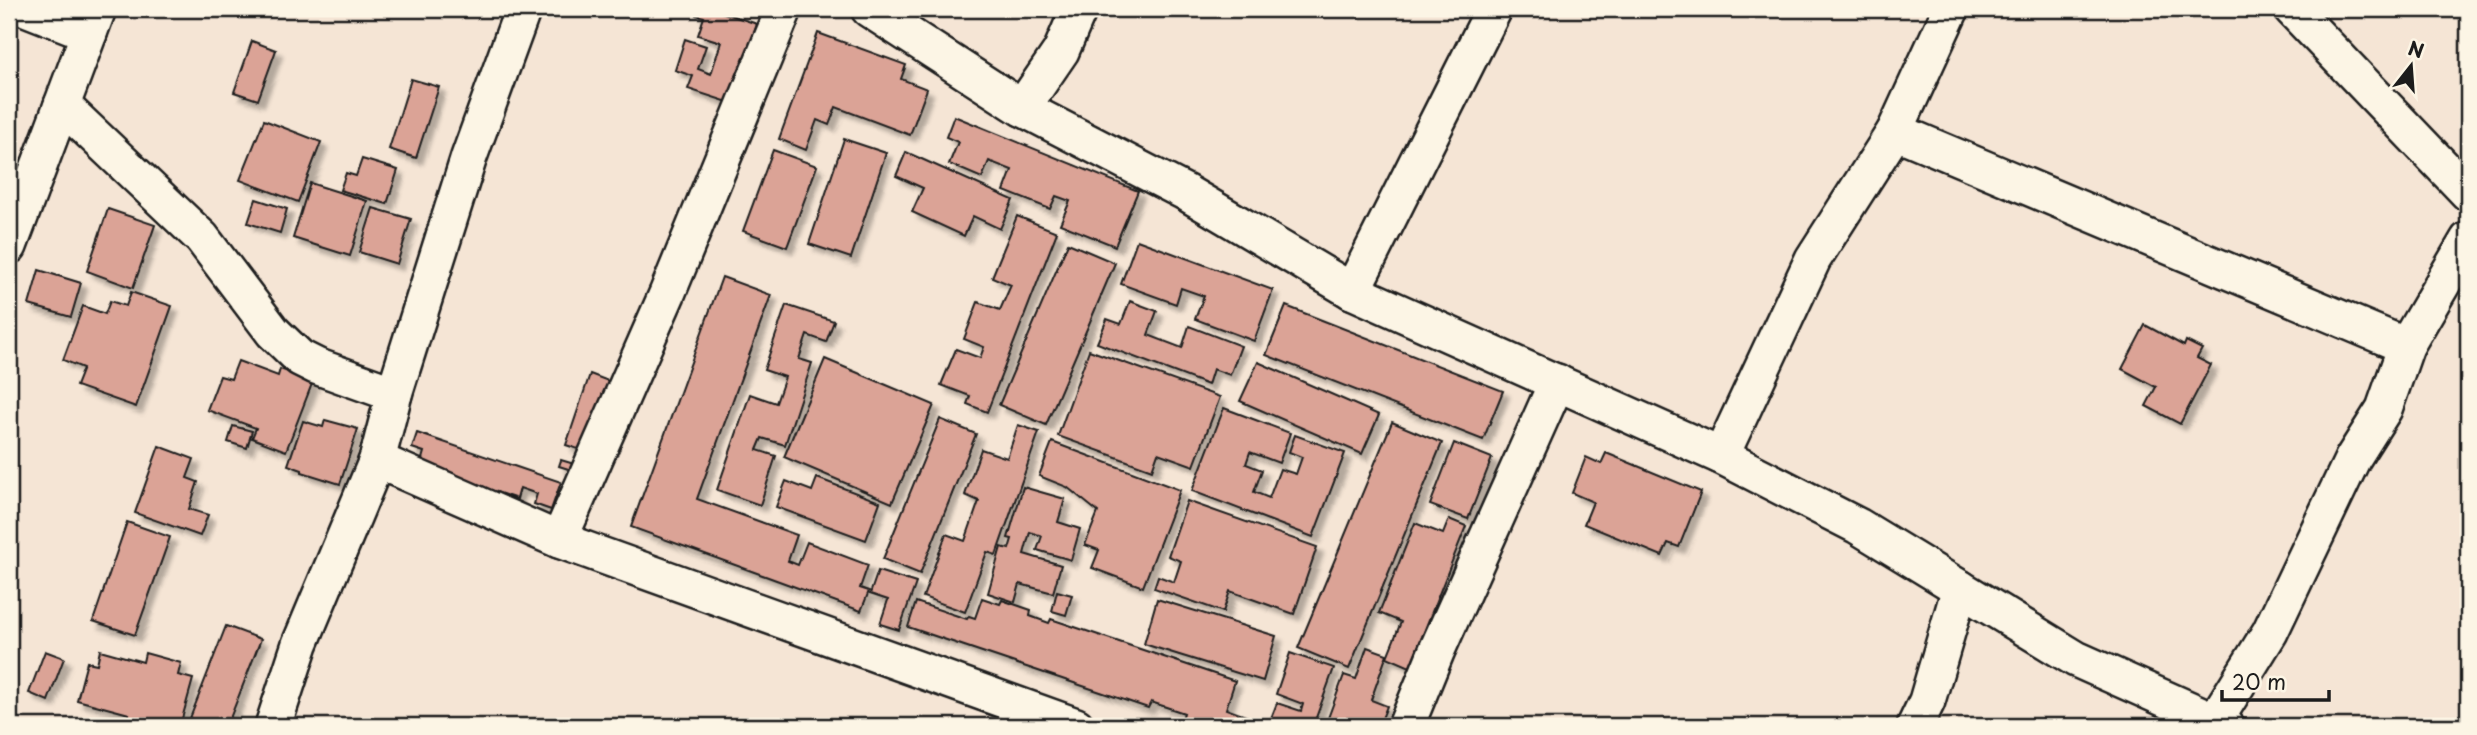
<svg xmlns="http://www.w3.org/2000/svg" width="2477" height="735" font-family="'Playpen Sans',sans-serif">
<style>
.building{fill:#dba396;stroke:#1c1c1c;stroke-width:2;filter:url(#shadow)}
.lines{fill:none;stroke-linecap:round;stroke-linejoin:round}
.street-casing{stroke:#1c1c1c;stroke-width:40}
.street{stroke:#fcf5e5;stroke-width:35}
</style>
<defs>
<filter id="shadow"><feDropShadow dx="6" dy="6" stdDeviation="2" flood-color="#0004"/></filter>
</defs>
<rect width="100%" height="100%" fill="#f5e5d5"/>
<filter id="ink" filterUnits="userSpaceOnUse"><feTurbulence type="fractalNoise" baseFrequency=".0143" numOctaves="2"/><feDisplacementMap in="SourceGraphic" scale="14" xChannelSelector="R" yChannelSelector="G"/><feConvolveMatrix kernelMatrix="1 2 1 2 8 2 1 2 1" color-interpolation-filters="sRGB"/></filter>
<g filter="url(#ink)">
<g class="building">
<polygon points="698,9 712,9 757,24 731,103 688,89 693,76 675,70 685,39 706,46 698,69 711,74 721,42 698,35 704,17 696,15"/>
<polygon points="818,33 906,65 901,79 927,89 910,135 836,107 829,125 817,120 806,150 779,139"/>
<polygon points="252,41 276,50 258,100 234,92"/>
<polygon points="411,79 439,87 416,158 389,149"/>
<polygon points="954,116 1138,191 1115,246 1060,224 1070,201 1056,196 1050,209 1004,191 1012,170 989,161 982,178 949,164 958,142 946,137"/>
<polygon points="264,120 321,142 298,202 240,180"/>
<polygon points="844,139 886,153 851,258 809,244"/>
<polygon points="773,150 817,166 787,247 743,231"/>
<polygon points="906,152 1013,200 1000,229 973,216 964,236 912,212 923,188 896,176"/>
<polygon points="362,159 398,170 387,204 340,190 346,173 356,176"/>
<polygon points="310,183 367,201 350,256 293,238"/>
<polygon points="256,199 287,209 280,233 248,223"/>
<polygon points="373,208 411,219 397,264 359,252"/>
<polygon points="108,209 155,225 133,288 87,271"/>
<polygon points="1017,216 1057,232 987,412 967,404 970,396 941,385 956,349 980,358 984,347 964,339 978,302 1000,310 1011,285 992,277"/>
<polygon points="1137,240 1273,290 1254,341 1195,319 1204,296 1181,288 1176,304 1121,284"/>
<polygon points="1068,243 1115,263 1046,425 999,405"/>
<polygon points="39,270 81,283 71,317 29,305"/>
<polygon points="722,277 771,295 697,499 797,535 788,561 798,565 807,542 868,565 860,588 869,591 861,611 631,527"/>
<polygon points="131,292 172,306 136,407 76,386 83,368 63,360 83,306 105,314 110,301 126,306"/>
<polygon points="1130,301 1157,311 1148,335 1182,348 1189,326 1241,346 1230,375 1213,369 1208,385 1097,343 1107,319 1121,324"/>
<polygon points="786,305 834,321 826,342 807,335 799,359 812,363 785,445 762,438 757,450 776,456 760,505 717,490 750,394 776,403 785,377 764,370"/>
<polygon points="1286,306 1503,391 1483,440 1266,355"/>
<polygon points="2145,325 2184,346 2186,341 2202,349 2197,358 2211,365 2180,424 2146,406 2156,387 2122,369"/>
<polygon points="1089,350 1220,397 1194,466 1158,453 1152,470 1058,436"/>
<polygon points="825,359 934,405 892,503 784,457"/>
<polygon points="238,361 278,376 280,369 313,381 286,451 252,438 256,428 207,410 220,376 231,379"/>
<polygon points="1258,362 1379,415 1362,454 1240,401"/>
<polygon points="590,374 611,382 581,473 559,466 561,460 574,464 578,449 566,445"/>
<polygon points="1224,408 1290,433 1279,463 1250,452 1246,464 1262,470 1254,492 1269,498 1280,469 1296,474 1302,457 1289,452 1295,435 1345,453 1313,537 1192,491"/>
<polygon points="940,419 976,434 920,574 883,559"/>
<polygon points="325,420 358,429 340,484 302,472 302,470 288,465 303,421 323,427"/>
<polygon points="1392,422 1442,443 1349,669 1298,648"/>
<polygon points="1018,425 1039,432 996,555 987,552 965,612 923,597 946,534 965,541 979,501 965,495 981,449 1007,458"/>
<polygon points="233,426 252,431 247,448 228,442"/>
<polygon points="417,433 561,482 551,510 534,504 537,494 520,488 517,499 420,466 424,452 412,448"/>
<polygon points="1052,442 1180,490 1143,587 1092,568 1099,550 1085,545 1098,512 1067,487 1039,476"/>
<polygon points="1454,443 1492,458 1468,519 1430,505"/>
<polygon points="159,446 194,459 187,478 198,482 189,509 208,515 200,536 135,513"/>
<polygon points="1606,453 1701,492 1679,547 1668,543 1662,556 1584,524 1593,502 1572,493 1586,457 1601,464"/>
<polygon points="817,478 880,502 866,540 776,507 786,481 812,491"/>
<polygon points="1023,487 1065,499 1058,522 1080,529 1071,560 1037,550 1042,536 1030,532 1024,554 1061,565 1053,593 1020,584 1015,602 988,593 1001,547 1009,549 1012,539 1008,538"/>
<polygon points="1187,501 1317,547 1294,614 1230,591 1223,612 1154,588 1158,576 1174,582 1181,561 1168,556"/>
<polygon points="1449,519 1466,526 1410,667 1387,657 1401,622 1379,613 1415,523 1443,534"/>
<polygon points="127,522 170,537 135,635 93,621"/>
<polygon points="878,571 916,583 899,630 880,624 888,600 870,594"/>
<polygon points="1057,591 1072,595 1066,615 1052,611"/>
<polygon points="982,598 1000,604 1002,600 1031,610 1030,616 1049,623 1051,619 1235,681 1226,709 1260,721 1258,726 1202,726 1182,719 1184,713 1151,702 1148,708 908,627 916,602 967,619 969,616 975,618"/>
<polygon points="1157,599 1276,636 1263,681 1144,644"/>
<polygon points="226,626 261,639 227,726 187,726"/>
<polygon points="1367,647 1387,654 1371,700 1387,706 1379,726 1343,726 1344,723 1328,718 1344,675 1356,679"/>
<polygon points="100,650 143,662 145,653 181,663 178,675 193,679 180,726 126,726 129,714 77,700 87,662 97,664"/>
<polygon points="45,651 64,658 48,701 29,693"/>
<polygon points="1290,653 1334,668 1313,726 1268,726 1277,703 1301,711 1303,704 1276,694"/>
</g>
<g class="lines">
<g class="street-casing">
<g id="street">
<polyline points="28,9 89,33"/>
<polyline points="869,9 1022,108 1185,192 1352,291 1721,456 1858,526 2076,659 2226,726"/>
<polyline points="2292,9 2468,193"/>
<polyline points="62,105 202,238 273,332 300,358 316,366 394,394"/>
<polyline points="1022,108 1061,51 1079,9"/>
<polyline points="1895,131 2406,346"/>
<polyline points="9,246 98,9"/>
<polyline points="1352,291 1494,9"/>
<polyline points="1721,456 1813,259 1895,131 1951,9"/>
<polyline points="377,460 559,540 1076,726"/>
<polyline points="559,540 667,294 784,9"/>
<polyline points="2214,722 2270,632 2353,458 2384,409 2406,346 2468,240"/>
<polyline points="273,726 300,644 377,460 394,394 469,157 523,9"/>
<polyline points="1406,726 1437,650 1557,382"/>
<polyline points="1915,726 1927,701 1960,588"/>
</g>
</g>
<use href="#street" class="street"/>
</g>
</g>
<rect width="2477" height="735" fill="none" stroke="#fcf5e5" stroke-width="35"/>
<rect x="18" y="18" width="2442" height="700" fill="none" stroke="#1c1c1c" stroke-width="2.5" filter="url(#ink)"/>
<g transform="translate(2411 66) rotate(17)" stroke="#fcf5e5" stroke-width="5" paint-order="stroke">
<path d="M0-5L12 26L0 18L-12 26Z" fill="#1c1c1c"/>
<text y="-10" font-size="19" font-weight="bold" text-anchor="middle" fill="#1c1c1c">N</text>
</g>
<path d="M2222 690v10h107v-10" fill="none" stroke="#1c1c1c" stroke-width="3.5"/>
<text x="2232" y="690" font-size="21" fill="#1c1c1c" stroke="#fcf5e5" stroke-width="5" paint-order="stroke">20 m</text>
</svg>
